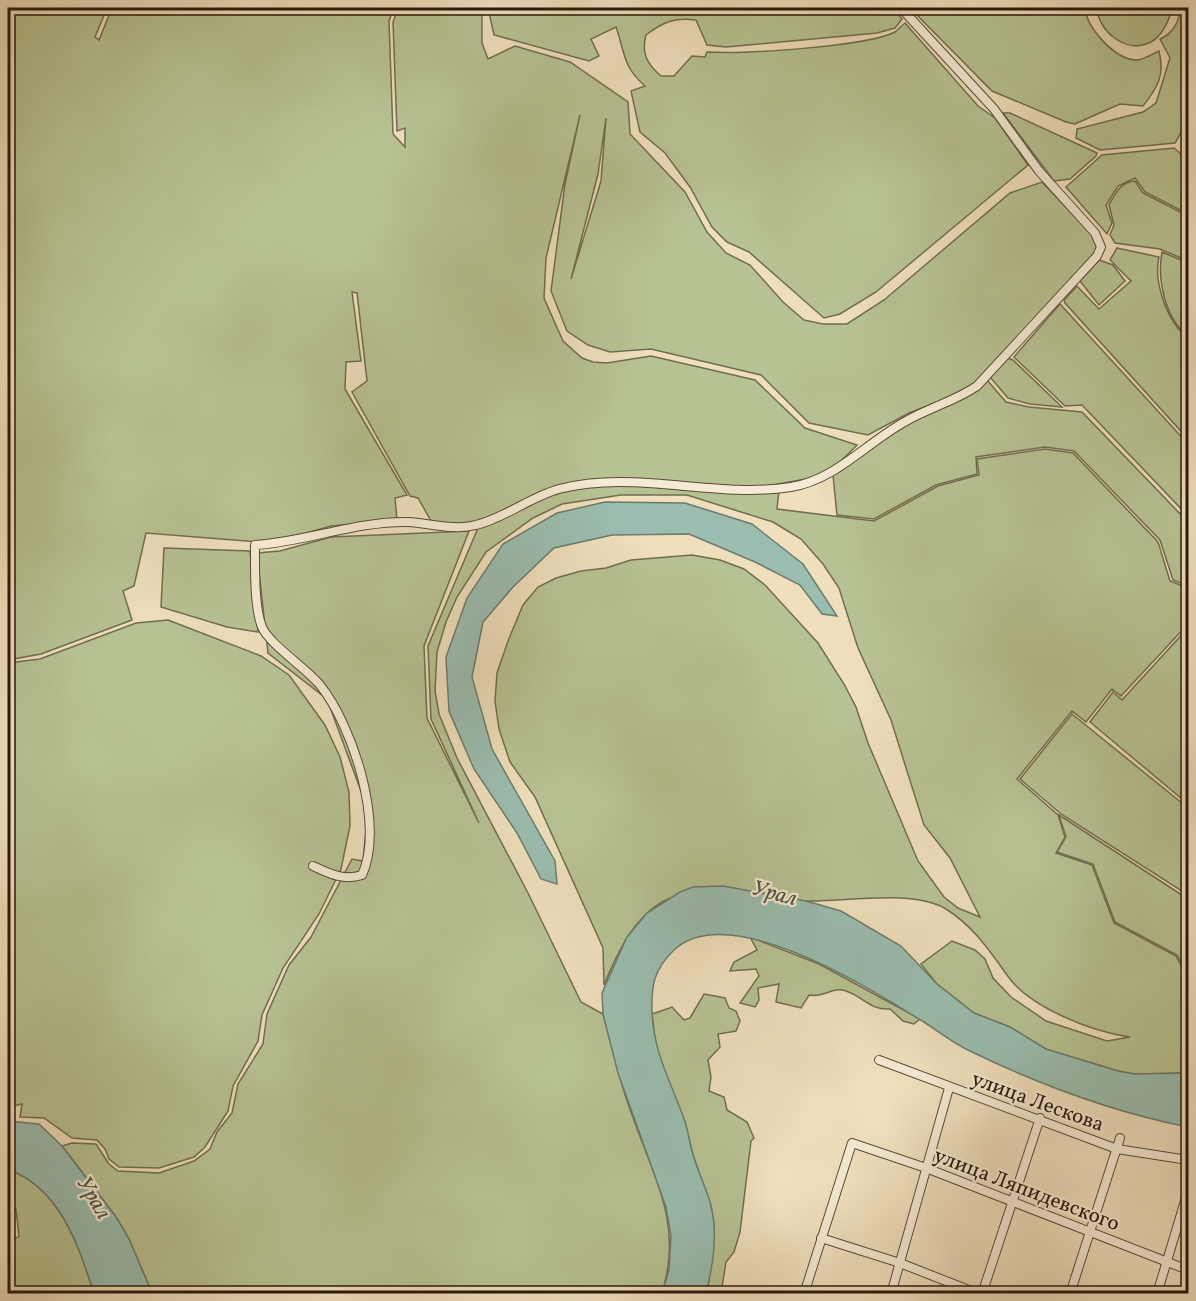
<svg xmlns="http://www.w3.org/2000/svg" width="1196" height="1301" font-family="Vollkorn,serif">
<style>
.green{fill:#b7c292;stroke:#706d4f;stroke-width:1.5;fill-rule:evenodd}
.water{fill:#9abdaf;stroke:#6c7b6e;stroke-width:1.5}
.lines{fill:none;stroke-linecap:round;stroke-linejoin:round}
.street-casing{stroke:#5a4a38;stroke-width:10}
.street{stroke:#f5ead3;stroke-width:8}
.labels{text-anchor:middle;stroke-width:4.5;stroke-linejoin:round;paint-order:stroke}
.street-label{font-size:21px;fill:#28180c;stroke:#f5ead3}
.water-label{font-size:22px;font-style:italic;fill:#505245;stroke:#f5ead3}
</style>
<rect width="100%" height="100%" fill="#efdfbc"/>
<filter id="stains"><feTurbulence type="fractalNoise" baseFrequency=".00333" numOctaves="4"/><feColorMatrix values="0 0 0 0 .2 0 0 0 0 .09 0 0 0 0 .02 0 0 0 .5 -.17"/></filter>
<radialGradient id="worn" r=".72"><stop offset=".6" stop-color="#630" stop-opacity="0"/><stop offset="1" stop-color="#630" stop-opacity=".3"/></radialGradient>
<g class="green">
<path d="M 8,8 L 107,8 L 95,37 L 99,40 L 112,8 L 394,8 L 389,21 L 393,134 L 405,147 L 405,128 L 397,131 L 393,22 L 398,8 L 482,8 L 482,43 L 488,59 L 515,46 L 570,62 L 628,102 L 630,134 L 685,192 L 707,232 L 726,253 L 750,265 L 783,302 L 804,320 L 823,324 L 847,324 L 884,300 L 1010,193 L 1042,182 L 1095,238 L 1098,252 L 980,381 L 961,393 L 909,413 L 868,435 L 809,423 L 761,375 L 651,349 L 610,352 L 588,345 L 567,331 L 551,291 L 565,184 L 580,115 L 546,258 L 544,298 L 563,341 L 582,358 L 593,362 L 607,363 L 651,356 L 755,380 L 805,428 L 857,445 L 827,475 L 762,487 L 616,481 L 560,486 L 474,525 L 434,526 L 418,498 L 410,496 L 352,392 L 367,381 L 357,293 L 352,292 L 361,361 L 346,362 L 345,389 L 407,495 L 395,498 L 397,520 L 331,526 L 282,540 L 259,542 L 146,533 L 134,586 L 123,591 L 132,620 L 41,654 L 8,660 ZM 606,118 L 601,181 L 571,279 L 598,174 Z"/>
<path d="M 488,8 L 893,8 L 902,19 L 895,28 L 877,33 L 726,47 L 707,45 L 696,20 C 675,17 663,22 646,35 C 641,53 647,64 661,76 L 674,76 L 692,56 L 705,57 L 707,52 C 743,54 865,47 895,32 C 898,30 902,25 905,23 L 978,106 L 995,118 L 1028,165 L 876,292 L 840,314 L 824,318 L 749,252 L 727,242 L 712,227 L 690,187 L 665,153 L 640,132 L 631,91 L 645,86 C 622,66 625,52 616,27 L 591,39 L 599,56 L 589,61 L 494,35 Z"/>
<path d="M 910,8 L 1085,8 C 1087,28 1114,59 1136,60 C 1143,60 1152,54 1159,51 C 1165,75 1158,87 1143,106 L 1120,104 L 1075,124 L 1066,122 L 992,91 Z"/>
<path d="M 1097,8 L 1172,8 C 1169,21 1161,40 1146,44 C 1124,52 1098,30 1097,8 Z"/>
<path d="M 1179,8 L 1188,8 L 1188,120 L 1175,143 L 1100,150 L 1076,138 L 1077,129 L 1143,112 L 1156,103 L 1170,58 L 1160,39 C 1172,34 1181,21 1179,8 Z"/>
<polygon points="1003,113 1010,113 1097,153 1096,156 1070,179 1054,181"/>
<polygon points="1174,148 1188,160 1188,214 1145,192 1135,178 1118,186 1106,205 1112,223 1107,234 1066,187 1102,155"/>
<path d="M 1135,181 L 1143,193 L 1188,216 L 1188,261 L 1160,249 L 1115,243 L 1110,235 L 1114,225 L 1109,205 C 1116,193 1120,182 1135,181 Z"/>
<path d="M 1117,248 L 1159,257 C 1153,283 1168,323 1188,338 L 1188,439 L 1065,303 L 1064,300 L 1077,286 L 1099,309 L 1131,281 L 1110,260 Z"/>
<path d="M 1162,252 L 1188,263 L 1188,336 C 1165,319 1157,279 1162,252 Z"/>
<polygon points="1099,260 1113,265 1125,281 1099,305 1080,281"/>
<polygon points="1060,304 1188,444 1188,516 1082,405 1065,406 1014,357"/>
<polygon points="1007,358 1013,360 1062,407 1030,404 1008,398 990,377"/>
<path d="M 987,380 L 1006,402 L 1029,407 L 1082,412 L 1188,522 L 1188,586 L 1173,580 L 1160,540 L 1074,451 L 1045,447 L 976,457 L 977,474 L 936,485 L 874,519 L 837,515 L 833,475 C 859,455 884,434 914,420 C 939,408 967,401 987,380 Z"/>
<path d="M 1045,449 L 1073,453 L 1158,542 L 1170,581 L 1188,588 L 1188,624 L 1121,696 L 1112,689 L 1086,722 L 1072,711 L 1017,779 L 1058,815 L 1065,837 L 1056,853 L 1092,865 L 1114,923 L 1176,956 L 1188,978 L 1188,1073 L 1134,1074 L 1118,1071 L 1045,1049 L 1010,1027 L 974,1013 L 937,984 L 921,964 L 952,941 L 975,950 L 985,959 L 993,978 L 1011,997 L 1046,1021 L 1107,1041 L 1130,1037 C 1094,1032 1029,1008 1007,975 C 989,950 973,926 946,909 C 913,889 845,902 807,901 C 786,900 764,895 744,891 C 737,889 728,886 721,887 C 708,888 675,895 664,901 C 633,918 617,954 604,985 L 603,948 L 535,797 L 510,762 L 499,729 L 495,701 L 497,673 L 508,641 L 523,605 L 538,587 L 556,578 L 581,571 L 606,568 L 631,560 L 692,555 L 720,560 L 744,569 L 765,585 L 818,643 L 844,684 L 856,707 L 868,743 L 918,861 L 944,897 L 958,908 L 980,917 L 950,858 L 924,825 L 891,720 L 858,648 L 839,588 L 823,564 L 801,539 L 773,522 L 687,495 L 621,495 L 562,504 L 533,518 L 486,552 L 457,597 L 446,622 L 437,652 L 435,691 L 439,714 L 457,758 L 528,893 L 581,1002 L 603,1014 C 612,1047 619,1080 631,1112 C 653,1176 684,1224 662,1293 L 152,1293 L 129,1239 L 116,1217 L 62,1146 L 72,1143 L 96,1144 L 109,1164 L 118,1171 L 159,1173 L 194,1161 L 210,1149 L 217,1132 L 232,1113 L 238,1084 L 263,1044 L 267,1014 L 289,965 L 311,937 L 352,859 L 363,861 L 368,810 L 327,699 L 268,653 L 257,553 L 280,551 L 331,537 L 469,531 L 424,646 L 427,718 L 479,823 L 431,719 L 428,646 L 478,528 L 561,490 L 615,484 L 688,490 L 779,490 L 777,509 L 874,521 L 938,486 L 979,475 L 977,459 Z"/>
<polygon points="164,548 250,551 258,632 227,627 161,607"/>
<polygon points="168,620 261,656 289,675 325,725 340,757 349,792 350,826 341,869 319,914 283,968 262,1015 258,1041 233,1086 228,1111 205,1147 194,1157 159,1168 119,1167 109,1159 105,1149 97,1140 72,1138 44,1118 20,1117 22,1104 8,1107 8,663 40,659 136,623"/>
<polygon points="1188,628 1188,804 1090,722 1113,692 1122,700"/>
<polygon points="1072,714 1188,808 1188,895 1061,814 1020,779"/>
<polygon points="1059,815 1188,899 1188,975 1177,955 1115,922 1093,864 1057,852 1066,837"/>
<path d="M 750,937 L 819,964 L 920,1019 L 914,1024 L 903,1021 L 890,1009 C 869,1010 864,997 846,991 C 832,986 825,998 809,995 L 801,1008 L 776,1002 L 779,984 L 758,988 L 759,1000 L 755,1007 L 740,1003 L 759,976 L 756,969 L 730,971 L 734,962 L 757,950 Z"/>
<polygon points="704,994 725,998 729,1008 736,1011 740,1021 736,1031 718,1034 720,1047 708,1060 711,1077 709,1091 724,1097 727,1110 747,1122 754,1138 751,1141 740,1232 734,1252 726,1262 721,1293 708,1288 714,1226 711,1206 693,1155 685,1122 665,1076 656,1047 652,1014 672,1007 684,1020 690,1018"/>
<path d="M 8,1169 C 61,1189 78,1245 94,1293 L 8,1293 L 8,1244 L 19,1236 L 16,1209 L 8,1207 Z"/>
</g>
<g class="water">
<polygon points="605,502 685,503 752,524 803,564 837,616 822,614 800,585 755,562 689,534 612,535 554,548 513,587 483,622 472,677 492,749 555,861 557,884 541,879 517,833 474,769 449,711 446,657 467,598 503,544 557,513"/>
<path d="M 723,886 L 806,901 L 841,911 L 901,946 L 937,984 L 974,1013 L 1010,1027 L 1046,1049 L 1118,1071 L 1134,1074 L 1188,1073 L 1188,1127 C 1113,1112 1040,1085 970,1051 C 952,1043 936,1029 919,1019 C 869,988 728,899 674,950 C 654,969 651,986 652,1012 C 654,1056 672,1083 685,1122 C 689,1134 690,1147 694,1158 C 699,1174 707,1190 711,1206 C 718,1234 713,1266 706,1293 L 662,1293 L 669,1270 L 671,1236 L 666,1207 L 618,1073 L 603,1014 L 602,993 L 627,937 L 647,913 L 680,892 L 693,887 Z"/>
<path d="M 8,1121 L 39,1124 L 62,1146 L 116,1217 L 129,1239 L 152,1293 L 94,1293 C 78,1245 61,1189 8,1169 Z"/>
</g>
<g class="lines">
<g class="street-casing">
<g id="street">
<path d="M 313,866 C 330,874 344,881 362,875 C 385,826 353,726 320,685 C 306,668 269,644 262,627 C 254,607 255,567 255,545 C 306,542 356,521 408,522 C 429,523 454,531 476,525 C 505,518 530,497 559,489 C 635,469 714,499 791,487 C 836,480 868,441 908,420 C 931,407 955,401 977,386 L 1097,256 L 1101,247 L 1095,233 L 1039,171 L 994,109 L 901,8"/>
<polyline points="879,1060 1117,1149 1188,1160"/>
<polyline points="821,1238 900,1263 979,1294"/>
<polyline points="804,1294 852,1143 926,1168 1188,1270"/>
<polyline points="891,1294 949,1088"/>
<polyline points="982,1294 1040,1118"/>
<polyline points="1070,1294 1120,1138"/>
<polyline points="1157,1294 1188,1191"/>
</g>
</g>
<use href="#street" class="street"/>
</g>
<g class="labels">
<g class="street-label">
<text transform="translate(1038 1101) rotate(20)" y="7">улица Лескова</text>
<text transform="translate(1027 1189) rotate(21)" y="7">улица Ляпидевского</text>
</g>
<g class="water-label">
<text transform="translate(775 892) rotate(15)" y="8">Урал</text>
<text transform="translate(95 1197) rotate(59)" y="8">Урал</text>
</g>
</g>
<rect width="1196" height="1301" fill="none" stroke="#efdfbc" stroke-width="30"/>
<rect x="9" y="9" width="1178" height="1283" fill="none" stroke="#28180c" stroke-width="3"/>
<rect x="15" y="15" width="1166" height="1271" fill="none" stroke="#28180c" stroke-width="1.5"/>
<rect width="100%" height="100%" filter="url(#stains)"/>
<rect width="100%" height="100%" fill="url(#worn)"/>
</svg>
